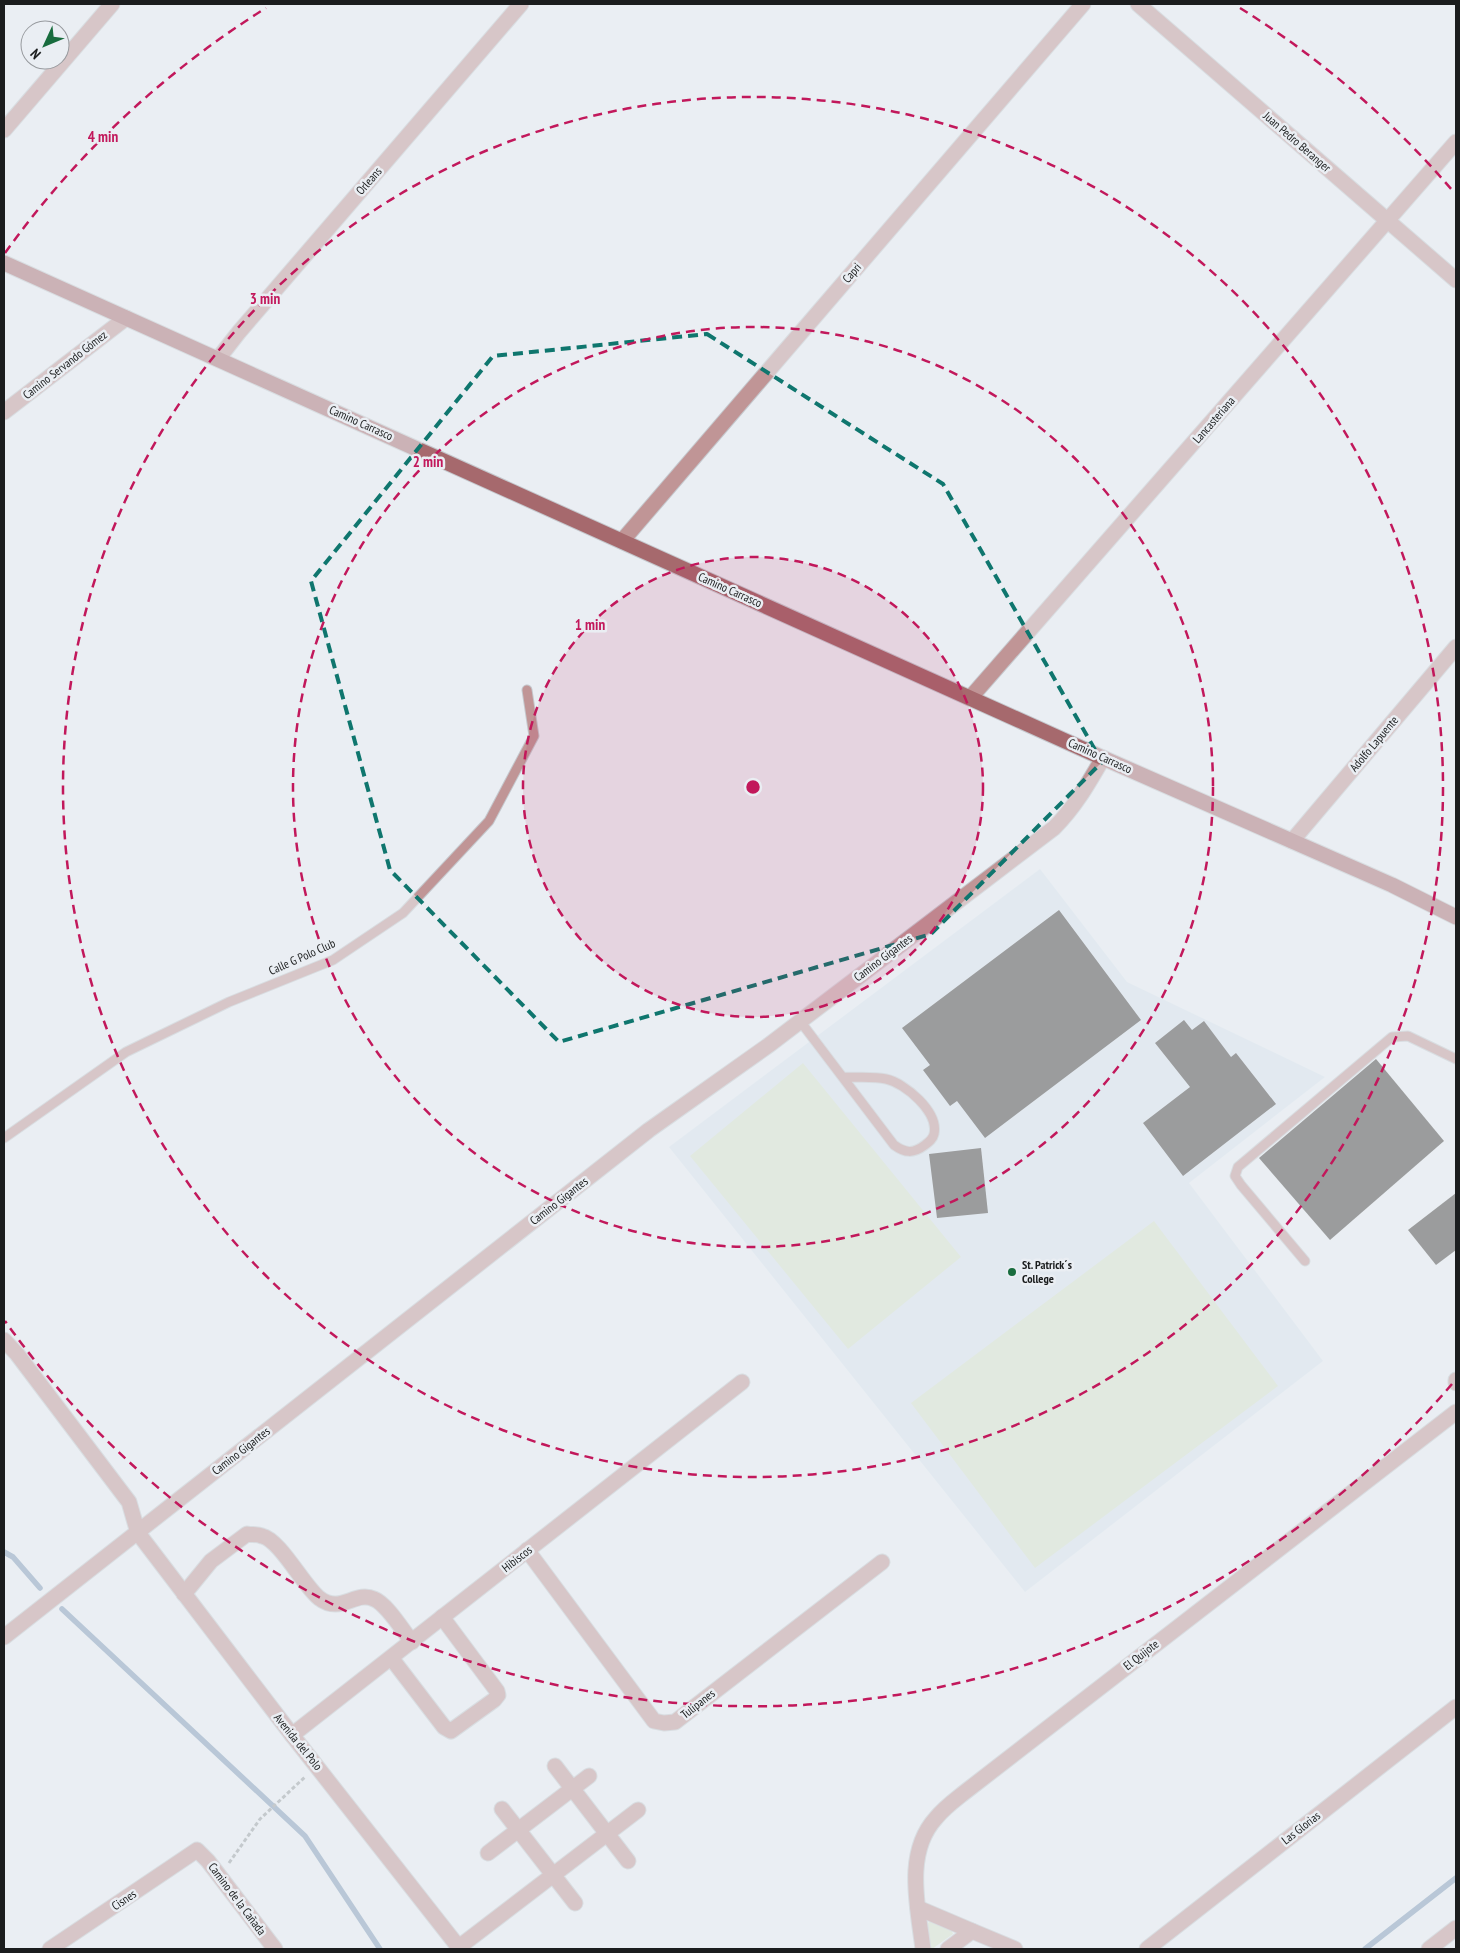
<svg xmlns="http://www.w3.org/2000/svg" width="1460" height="1953" font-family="'PT Sans Narrow',sans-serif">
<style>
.built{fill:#dae3ee}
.green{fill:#d7e2cb}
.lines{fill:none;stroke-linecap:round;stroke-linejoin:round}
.stream{stroke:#7e97b6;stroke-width:5.5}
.building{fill:#3d3936}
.lane-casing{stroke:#c5c8cd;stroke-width:11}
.street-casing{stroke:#c5c8cd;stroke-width:17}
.secondary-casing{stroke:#c5c8cd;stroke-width:17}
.path{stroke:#989c9f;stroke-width:3;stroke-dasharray:4 2.5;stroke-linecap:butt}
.lane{stroke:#c09596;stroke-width:9}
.street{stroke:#c09596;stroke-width:15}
.secondary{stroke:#a6696d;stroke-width:15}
.marked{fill:none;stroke:#0f766e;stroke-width:4;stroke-dasharray:10 6;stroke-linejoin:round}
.ring{fill:none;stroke:#c2185b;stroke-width:2.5;stroke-dasharray:9 6}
.poi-dot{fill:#186c3e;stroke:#eaeef3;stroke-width:2}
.labels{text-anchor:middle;stroke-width:5;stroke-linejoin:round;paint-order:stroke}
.street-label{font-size:12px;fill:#1b1d1e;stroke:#eaeef3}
.poi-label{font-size:12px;font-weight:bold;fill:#1b1d1e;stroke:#eaeef3;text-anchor:start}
.centre{fill:#c2185b;stroke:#eaeef3;stroke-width:2.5}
.ring-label{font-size:15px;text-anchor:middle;font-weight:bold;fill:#c2185b;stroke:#eaeef3;stroke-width:5;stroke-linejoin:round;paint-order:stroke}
</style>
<rect width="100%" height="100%" fill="#eaeef3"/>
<polygon class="built" points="1040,869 1127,982 1325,1077 1189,1183 1323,1361 1025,1592 669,1147"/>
<g class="green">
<polygon points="803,1063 961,1257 848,1349 690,1156"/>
<polygon points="1154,1221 1278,1386 1035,1568 911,1403"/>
<polygon points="931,1920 952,1931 953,1934 932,1949 929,1947 927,1924"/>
</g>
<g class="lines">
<g class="stream">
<polyline points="4,1552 13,1557 40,1588"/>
<polyline points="62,1609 305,1836 380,1949"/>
<polyline points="1365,1949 1456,1878"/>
</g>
</g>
<g class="building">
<polygon points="1059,910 1141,1020 985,1138 957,1101 950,1106 923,1070 930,1065 902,1028"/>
<polygon points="1184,1020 1192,1030 1204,1021 1231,1057 1236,1053 1276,1104 1183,1176 1143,1123 1190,1087 1155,1043"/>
<polygon points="1376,1059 1444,1141 1330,1240 1259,1158"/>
<polygon points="981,1148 988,1213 937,1218 929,1154"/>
<polygon points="1456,1193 1456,1250 1436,1265 1408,1230"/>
</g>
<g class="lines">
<g class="lane-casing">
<g id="lane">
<path d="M 800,1021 L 894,1145 C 905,1153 913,1154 925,1145 C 929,1142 933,1139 934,1134 C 939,1112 905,1083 886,1079 C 873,1076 857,1078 844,1077"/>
<polyline points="4,1138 126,1052 229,1002 333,960 403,913 489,821 534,736 527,690"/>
<polyline points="1305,1261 1241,1185 1235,1176 1238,1167 1392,1037 1408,1036 1456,1059"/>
</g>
</g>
<g class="street-casing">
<g id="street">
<polyline points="1138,4 1456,280"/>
<polyline points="4,130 112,4"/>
<polyline points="218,359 239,332 521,4"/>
<polyline points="4,412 126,318"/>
<polyline points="622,541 1083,4"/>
<polyline points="971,697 1456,142"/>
<polyline points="1292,841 1456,647"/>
<polyline points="4,1340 17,1354 129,1502 138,1533 292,1735 460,1949"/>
<polyline points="1456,1380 1456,1383"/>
<polyline points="527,1550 654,1721 664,1723 675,1722 882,1562"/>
<path d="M 184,1594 L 211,1561 L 247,1534 C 252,1535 257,1534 262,1536 C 280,1540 303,1585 319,1598 C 341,1615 355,1590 374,1599 C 387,1604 403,1631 412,1642"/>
<path d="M 4,1637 L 649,1130 L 769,1045 L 1054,828 C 1075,807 1088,784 1103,758"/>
<polyline points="392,1659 444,1727 451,1731 494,1700 498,1695 497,1691 442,1617"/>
<polyline points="292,1735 742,1382"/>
<polyline points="555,1766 628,1861"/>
<polyline points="502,1809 575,1903"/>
<polyline points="488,1853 589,1776"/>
<polyline points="918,1908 972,1931"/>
<polyline points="459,1947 638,1810"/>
<polyline points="50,1949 197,1850 208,1861 275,1949"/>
<path d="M 923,1949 C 918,1907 904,1853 936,1818 C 944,1808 955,1800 965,1792 L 1456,1412"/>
<polyline points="948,1949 972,1931 1015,1949"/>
<polyline points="1147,1949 1456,1707"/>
<polyline points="1429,1949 1456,1928"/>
</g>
</g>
<g class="secondary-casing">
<polyline id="secondary" points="4,263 1103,758 1392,885 1456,917"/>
</g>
<polyline class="path" points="229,1863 260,1819 306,1776"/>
<use href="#lane" class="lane"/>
<use href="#street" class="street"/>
<use href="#secondary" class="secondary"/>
</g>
<path d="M0 0H1460V1953H0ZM 707,334 L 943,484 L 1102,762 L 931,934 L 559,1042 L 390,870 L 311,581 L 493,356 Z" fill="#eaeef3" fill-opacity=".55" fill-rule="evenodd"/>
<path class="marked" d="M 707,334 L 943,484 L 1102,762 L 931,934 L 559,1042 L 390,870 L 311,581 L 493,356 Z"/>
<circle cx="753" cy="787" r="230" fill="#c2185b" fill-opacity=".12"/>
<g class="ring">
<circle cx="753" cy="787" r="230"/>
<circle cx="753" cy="787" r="460"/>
<circle cx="753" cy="787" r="690"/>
<path d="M1452 1384A919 919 0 0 1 5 1321M5 253A919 919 0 0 1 266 8M1240 8A919 919 0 0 1 1452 190"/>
</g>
<circle class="poi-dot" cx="1012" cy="1272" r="5"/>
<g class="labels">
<g class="street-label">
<text transform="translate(1297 142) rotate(41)" y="4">Juan Pedro Beranger</text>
<text transform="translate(369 181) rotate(-49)" y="4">Orleans</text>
<text transform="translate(852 273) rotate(-49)" y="4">Capri</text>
<text transform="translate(65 365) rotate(-38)" y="4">Camino Servando Gómez</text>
<text transform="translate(1214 420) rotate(-49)" y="4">Lancasteriana</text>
<text transform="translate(361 423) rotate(24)" y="4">Camino Carrasco</text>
<text transform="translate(730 590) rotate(24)" y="4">Camino Carrasco</text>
<text transform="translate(1374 744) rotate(-50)" y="4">Adolfo Lapuente</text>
<text transform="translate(1100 756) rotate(24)" y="4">Camino Carrasco</text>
<text transform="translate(302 957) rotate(-24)" y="4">Calle G Polo Club</text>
<text transform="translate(883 958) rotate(-37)" y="4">Camino Gigantes</text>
<text transform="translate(559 1201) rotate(-38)" y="4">Camino Gigantes</text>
<text transform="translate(241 1451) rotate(-38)" y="4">Camino Gigantes</text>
<text transform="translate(517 1559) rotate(-38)" y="4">Hibiscos</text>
<text transform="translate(1141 1655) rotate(-38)" y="4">El Quijote</text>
<text transform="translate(698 1704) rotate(-38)" y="4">Tulipanes</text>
<text transform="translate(298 1742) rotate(51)" y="4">Avenida del Polo</text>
<text transform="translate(1301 1828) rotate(-38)" y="4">Las Glorias</text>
<text transform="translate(237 1899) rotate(53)" y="4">Camino de la Cañada</text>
<text transform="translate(124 1900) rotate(-34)" y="4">Cisnes</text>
</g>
<g class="poi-label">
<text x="1022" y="1269">St. Patrick´s<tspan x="1022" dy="14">College</tspan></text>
</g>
</g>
<circle cx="753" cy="787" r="8" class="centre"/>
<g class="ring-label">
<text x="103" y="142">4 min</text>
<text x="265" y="304">3 min</text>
<text x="428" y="467">2 min</text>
<text x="590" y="630">1 min</text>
</g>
<rect width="1460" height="1953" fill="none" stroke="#1b1d1e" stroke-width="10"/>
<g transform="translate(45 45) rotate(226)"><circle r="24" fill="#eaeef3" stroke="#979a9e"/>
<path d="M0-4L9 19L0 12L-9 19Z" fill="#186c3e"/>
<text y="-8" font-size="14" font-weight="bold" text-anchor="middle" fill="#1b1d1e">N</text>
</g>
</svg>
